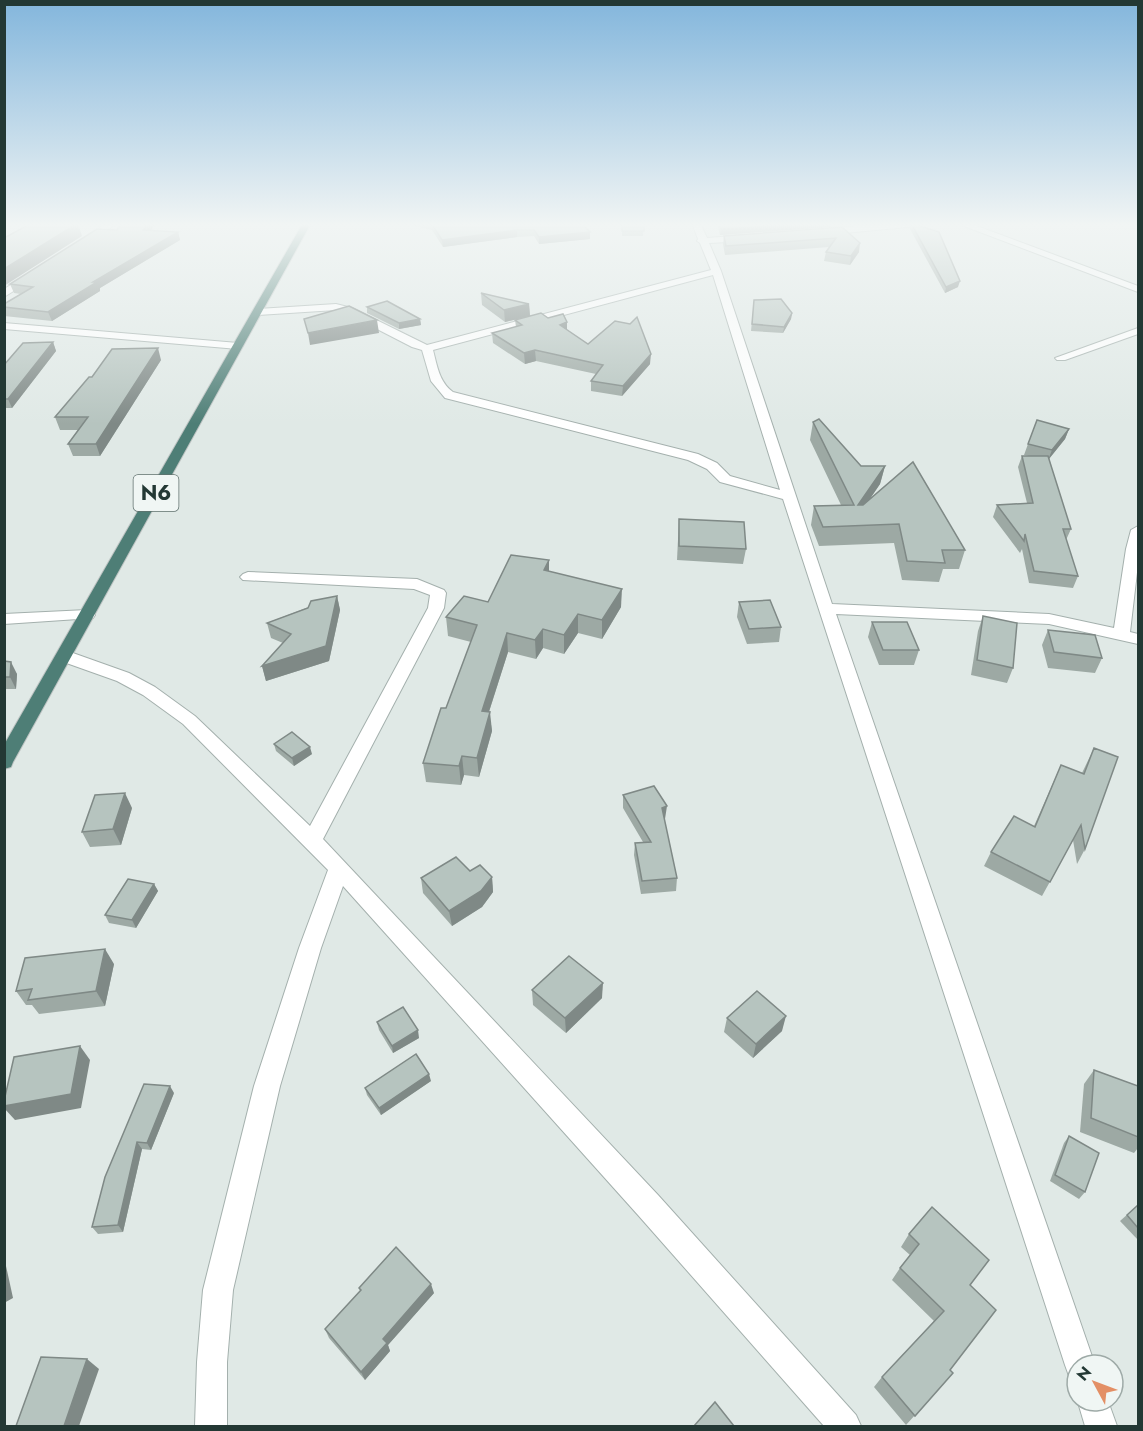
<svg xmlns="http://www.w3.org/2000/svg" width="1143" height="1431" font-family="Jost,sans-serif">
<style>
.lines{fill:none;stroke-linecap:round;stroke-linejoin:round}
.minor-casing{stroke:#a4b0ad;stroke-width:2}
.trunk-casing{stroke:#bdc3c2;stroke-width:2}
.minor{fill:#fff;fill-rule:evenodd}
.trunk{fill:#4e7e76;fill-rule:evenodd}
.wall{fill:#9da9a4}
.shaded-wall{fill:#7f8986}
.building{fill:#b6c4bf;stroke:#7f8986;stroke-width:1.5}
.labels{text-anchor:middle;stroke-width:5;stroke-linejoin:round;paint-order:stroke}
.shield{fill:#f0f6f4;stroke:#60716e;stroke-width:1.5}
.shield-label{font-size:21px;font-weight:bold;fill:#233834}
</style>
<rect width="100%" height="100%" fill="#e0e9e6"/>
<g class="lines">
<g class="minor-casing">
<g id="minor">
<polygon points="107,223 117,223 87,245 81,245 81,241"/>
<path d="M 692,223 L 700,223 L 707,238 L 747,235 L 751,238 L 747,241 L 709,243 L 721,271 L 832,604 L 1049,614 L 1114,628 L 1126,549 L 1131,530 L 1138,526 L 1138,564 L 1130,632 L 1138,634 L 1138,644 L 1049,624 L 836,614 L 1095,1365 L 1077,1365 L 1077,1379 L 1069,1376 L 1065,1365 L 783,499 L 720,482 L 707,469 L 688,460 L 445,398 L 431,381 L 422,350 L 412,347 L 344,312 L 336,310 L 258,315 L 253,312 L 258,309 L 336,304 L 352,308 L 427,345 L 711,270 L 700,243 L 697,241 L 698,239 ZM 713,275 L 780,490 L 730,476 L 717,463 L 698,454 L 453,392 C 439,382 437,365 433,350 Z"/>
<polygon points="889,223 922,223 918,226 823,235 819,232 823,229"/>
<polygon points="956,223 969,223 1138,286 1138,292"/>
<polygon points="28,275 36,277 4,297 4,289"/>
<polygon points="4,323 238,343 243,346 238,349 4,329"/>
<polygon points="1138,328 1138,334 1065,360 1057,360 1055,358"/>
<polygon points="248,572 417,579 444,590 446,593 444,608 323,839 658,1195 856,1415 861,1426 824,1426 638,1215 343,886 321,948 280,1086 233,1290 227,1362 227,1426 195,1426 197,1362 203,1290 254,1086 299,948 328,870 183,724 143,695 117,681 58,660 56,656 58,652 70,652 129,673 155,687 195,716 310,826 428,608 430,595 414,589 243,580 240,577 243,574"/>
<polygon points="87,610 93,612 95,615 93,618 4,624 4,614"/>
<polygon points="1077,1399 1108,1401 1117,1426 1085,1426"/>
</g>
</g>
<g class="trunk-casing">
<polygon id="trunk" points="303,223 311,223 13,762 11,767 4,769 4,745"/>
</g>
<use href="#minor" class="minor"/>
<use href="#trunk" class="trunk"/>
</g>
<g class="wall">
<polygon points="156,223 151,230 178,232 180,240 100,288 100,291 52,321 4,316 4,304 21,294 14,293 10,284 117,230"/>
<polygon points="403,223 581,223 590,239 539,244 534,236 517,237 443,247 432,230"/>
<polygon points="622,223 644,223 643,236 622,236"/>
<polygon points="717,223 831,223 831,227 720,235"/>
<polygon points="911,223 958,287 945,293 910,229"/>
<polygon points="842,227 859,252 850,265 824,261 826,252 829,247 725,255 723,244 724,236"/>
<polygon points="481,293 529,304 530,316 505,322 482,305"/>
<polygon points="754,300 792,313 791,319 783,333 751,331"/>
<polygon points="367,307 420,319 421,325 399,329 367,313"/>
<polygon points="548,318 567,322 567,330 588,344 650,364 622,396 591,391 591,381 596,374 536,361 525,364 493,343 492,333 516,327 515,320"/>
<polygon points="53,342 56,351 12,408 4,408 4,365"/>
<polygon points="161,360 100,456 73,456 68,444 78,430 60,430 55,417 92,377"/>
<polygon points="813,422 861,466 885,466 880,484 871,497 965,550 959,569 943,569 939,582 902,580 894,543 819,546 811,525 814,506 841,505 810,440"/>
<polygon points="1069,429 1065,439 1049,459 1071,529 1066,540 1078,576 1073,588 1029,583 1022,549 1020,553 993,517 997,505 1027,503 1018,467 1022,456 1029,456 1024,455 1028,444"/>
<polygon points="679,519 746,549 743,564 677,560"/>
<polygon points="549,560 549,571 621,607 602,639 578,633 564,654 543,648 536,659 508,652 489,712 492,731 479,777 464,775 461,785 426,782 423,763 446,708 471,642 448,636 446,617 488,602"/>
<polygon points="337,596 340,610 329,661 266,681 262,666 283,643 271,638 267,623"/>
<polygon points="739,602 781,627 779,642 747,644 737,617"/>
<polygon points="983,616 1013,668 1007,683 971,675 978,631"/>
<polygon points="872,622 919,650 914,665 879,665 868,637"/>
<polygon points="1048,630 1102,658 1095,673 1048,668 1042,645"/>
<polygon points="4,661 17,674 16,689 4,689"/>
<polygon points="274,744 312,754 294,766 276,751"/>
<polygon points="1094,748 1085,849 1077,864 1073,840 1042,896 984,866 991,852 1034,826 1061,765 1082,773"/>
<polygon points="623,795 665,819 664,819 677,878 676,891 641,894 634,855 635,843 643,842 623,808"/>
<polygon points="132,808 121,845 90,847 82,832"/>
<polygon points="470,871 492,877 493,892 482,907 452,926 423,893 421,878"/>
<polygon points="154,884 158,891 136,928 109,923 105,915"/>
<polygon points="114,964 105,1006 39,1014 32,1005 26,1005 16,991"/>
<polygon points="532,990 602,998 566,1033 533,1005"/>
<polygon points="727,1018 782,1031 753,1058 724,1032"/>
<polygon points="377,1022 419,1038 393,1053 379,1030"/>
<polygon points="1094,1070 1138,1086 1138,1148 1134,1153 1080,1132 1084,1084"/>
<polygon points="431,1081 381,1115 367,1095 365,1088"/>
<polygon points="174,1093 151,1150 142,1149 123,1232 98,1234 92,1227 105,1177"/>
<polygon points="1069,1136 1085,1192 1079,1199 1050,1181 1064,1143"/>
<polygon points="1138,1205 1138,1240 1120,1221"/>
<polygon points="909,1234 970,1285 950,1370 953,1373 906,1425 874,1387 882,1377 934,1321 892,1280 900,1268 910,1255 901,1247"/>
<polygon points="359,1288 434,1293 388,1345 390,1351 365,1380 329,1338 325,1329 360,1291"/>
</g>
<g class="shaded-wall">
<polygon points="78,223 82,236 4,286 4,269"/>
<polygon points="148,223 156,223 145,238 143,230"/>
<polygon points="811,223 831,223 831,227 720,235 721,229"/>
<polygon points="517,230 517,237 443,247 442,240"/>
<polygon points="178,232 180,240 100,288 100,291 52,321 48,312 93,282"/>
<polygon points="590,232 590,239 539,244 539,237"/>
<polygon points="860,243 859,252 850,265 851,256"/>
<polygon points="960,281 958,287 945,293 946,287"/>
<polygon points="529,304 530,316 505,322 504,310"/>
<polygon points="792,313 791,319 783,333 784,327"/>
<polygon points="420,319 421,325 399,329 399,323"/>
<polygon points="377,320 379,333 310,345 308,333"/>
<polygon points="567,322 567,332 560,325"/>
<polygon points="53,342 56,351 12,408 8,399"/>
<polygon points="158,348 161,360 100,456 96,444"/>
<polygon points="535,350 536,361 525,364 524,353"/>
<polygon points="651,354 650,364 622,396 623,386"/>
<polygon points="1069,429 1065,439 1048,460 1052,450"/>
<polygon points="885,466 880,484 853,524 858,505"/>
<polygon points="549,560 549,578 544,570"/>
<polygon points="622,589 621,607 602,639 602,620"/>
<polygon points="337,596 340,610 329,661 266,681 262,666"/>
<polygon points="578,614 578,633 564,654 564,635"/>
<polygon points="543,629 543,648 536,659 535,640"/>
<polygon points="507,633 508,652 483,730 482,711"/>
<polygon points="11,662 17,674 16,689 10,677"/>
<polygon points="490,712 492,731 479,777 477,758"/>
<polygon points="310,747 312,754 294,766 292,758"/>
<polygon points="462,756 464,775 461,785 459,766"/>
<polygon points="125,793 132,808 121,845 113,829"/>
<polygon points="667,806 665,819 661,820 662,808"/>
<polygon points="492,877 493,892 482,907 452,926 449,911"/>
<polygon points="154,884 158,891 136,928 132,920"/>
<polygon points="105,949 114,964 105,1006 96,991"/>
<polygon points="603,983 602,998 566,1033 565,1018"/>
<polygon points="786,1016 782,1031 753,1058 756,1044"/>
<polygon points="418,1030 419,1038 393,1053 392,1046"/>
<polygon points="80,1046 90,1060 81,1108 15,1120 4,1108 4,1106"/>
<polygon points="429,1074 431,1081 381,1115 379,1108"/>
<polygon points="170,1086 174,1093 151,1150 147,1143"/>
<polygon points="137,1142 142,1149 123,1232 118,1225"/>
<polygon points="4,1265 6,1266 13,1298 4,1303"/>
<polygon points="431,1284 434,1293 388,1345 390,1351 365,1380 361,1372 383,1339"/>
<polygon points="87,1359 99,1369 79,1426 64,1426"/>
</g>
<g class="building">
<polygon points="32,223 78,223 4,269 4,238"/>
<polygon points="122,223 148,223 143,230 178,232 93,282 97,282 48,312 4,307 4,304 33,287 10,284 97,229 117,230"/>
<polygon points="430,223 581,223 590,232 539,237 534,230 517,230 442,240 432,224"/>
<rect x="622" y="223" width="22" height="8"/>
<polygon points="719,223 811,223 721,229"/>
<polygon points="911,223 939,232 960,281 946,287"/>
<polygon points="842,227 860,243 851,256 826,252 836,238 726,246 724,236"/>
<polygon points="481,293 529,304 504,310"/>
<polygon points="781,299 792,313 784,327 752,324 754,300"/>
<polygon points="387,301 420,319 399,323 367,307"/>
<polygon points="349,306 377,320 308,333 304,319"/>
<polygon points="541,313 548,318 563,314 567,322 560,325 588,344 615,321 630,324 637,317 651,354 623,386 591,381 603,365 535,350 524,353 492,333 522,325 515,320"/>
<polygon points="53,342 8,399 4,399 4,365 23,343"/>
<polygon points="158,348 96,444 68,444 88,417 55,417 89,377 92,377 112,349"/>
<polygon points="819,419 861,466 885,466 858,505 863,505 913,462 965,550 942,550 945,563 907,561 899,524 823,527 814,506 854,505 813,422"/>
<polygon points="1037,420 1069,429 1052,450 1028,444"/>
<polygon points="1022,456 1048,456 1071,529 1063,529 1078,576 1034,571 1025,534 1024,541 997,505 1033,503"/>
<polygon points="679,519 744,522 746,549 679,546"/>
<polygon points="511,555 549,560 544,570 622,589 602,620 578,614 564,635 543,629 535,640 507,633 482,711 490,712 477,758 462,756 459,766 423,763 441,708 446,708 477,625 446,617 464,596 488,602"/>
<polygon points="337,596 326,646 262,666 291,634 267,623 308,608 311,601"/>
<polygon points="770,600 781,627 749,629 739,602"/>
<polygon points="983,616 1017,623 1013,668 977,660"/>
<polygon points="872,622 907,622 919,650 883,650"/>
<polygon points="1048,630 1095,635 1102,658 1054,652"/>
<polygon points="4,661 11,662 10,677 4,677"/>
<polygon points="292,732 310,747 292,758 274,744"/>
<polygon points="1094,748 1118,757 1085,849 1081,825 1050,882 991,852 1014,816 1035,827 1061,765 1084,774"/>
<polygon points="654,786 667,806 662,808 677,878 642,881 635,843 651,842 623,795"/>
<polygon points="125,793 113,829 82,832 95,795"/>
<polygon points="456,857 470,871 480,865 492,877 481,891 449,911 421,878"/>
<polygon points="128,879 154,884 132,920 105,915"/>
<polygon points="105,949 96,991 28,1000 32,989 16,991 25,958"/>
<polygon points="569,956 603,983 565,1018 532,990"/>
<polygon points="757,991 786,1016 756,1044 727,1018"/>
<polygon points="403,1007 418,1030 392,1046 377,1022"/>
<polygon points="80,1046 71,1094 4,1106 4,1101 14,1057"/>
<polygon points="416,1054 429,1074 379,1108 365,1088"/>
<polygon points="1094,1070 1138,1086 1138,1137 1091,1118"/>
<polygon points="144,1084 170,1086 147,1143 137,1142 118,1225 92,1227 105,1177"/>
<polygon points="1069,1136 1099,1153 1085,1192 1055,1175"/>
<polygon points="1138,1205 1138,1228 1127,1215"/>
<polygon points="932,1207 989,1260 970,1285 996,1310 950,1370 953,1373 915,1416 882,1377 944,1311 900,1268 919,1244 909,1234"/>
<polygon points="396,1247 431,1284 383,1339 387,1343 361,1372 325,1329 361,1290 359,1288"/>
<polygon points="41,1357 87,1359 64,1426 16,1426"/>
<polygon points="715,1402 734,1426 694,1426"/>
</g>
<linearGradient id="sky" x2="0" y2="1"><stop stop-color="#83b6dc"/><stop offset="0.53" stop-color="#f1f5f4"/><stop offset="1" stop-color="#f1f5f4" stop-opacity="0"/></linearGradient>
<rect width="1143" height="424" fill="url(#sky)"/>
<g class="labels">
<rect class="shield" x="133.5" y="475" width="45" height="36" rx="4.5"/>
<g class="shield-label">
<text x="156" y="500">N6</text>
</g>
</g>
<rect width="1143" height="1431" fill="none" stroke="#233834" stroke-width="12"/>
<g transform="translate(1095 1383) rotate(311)"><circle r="28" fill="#f0f6f4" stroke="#9eaaa7" stroke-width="1.5"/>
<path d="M0-4.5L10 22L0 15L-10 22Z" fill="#e38f65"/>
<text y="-9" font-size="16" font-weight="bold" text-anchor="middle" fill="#233834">N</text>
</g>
</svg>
